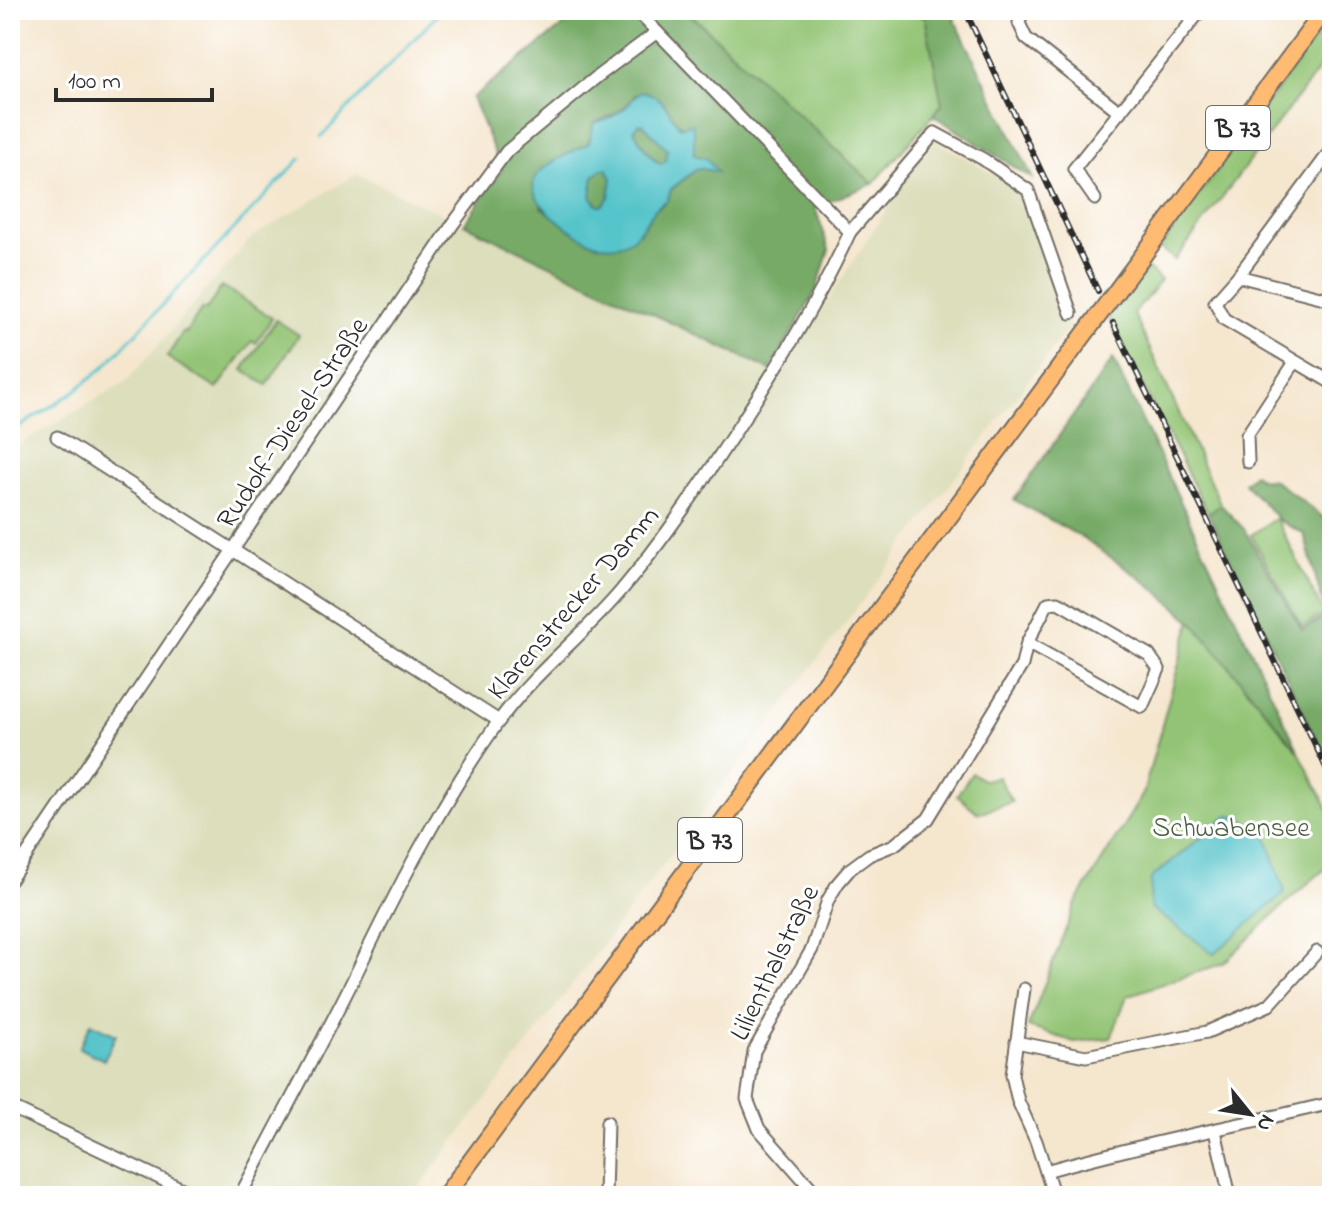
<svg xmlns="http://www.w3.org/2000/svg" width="1342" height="1206" font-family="'Indie Flower',sans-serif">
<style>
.built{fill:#dddebc}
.green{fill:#93c474;stroke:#5f7850;stroke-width:2}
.forest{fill:#76aa66;stroke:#506a48;stroke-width:2;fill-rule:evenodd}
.water{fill:#56c4cb;stroke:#40787b;stroke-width:2;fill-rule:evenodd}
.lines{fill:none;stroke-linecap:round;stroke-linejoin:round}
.stream{stroke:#56c4cb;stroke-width:3}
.street-casing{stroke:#726c64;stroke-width:15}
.primary-casing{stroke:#726c64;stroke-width:20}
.street{stroke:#fff;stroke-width:11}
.primary{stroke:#ffbb71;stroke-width:16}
.rail-casing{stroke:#2b2b2b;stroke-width:6}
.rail{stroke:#fff;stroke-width:3;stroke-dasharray:9;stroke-linecap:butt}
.labels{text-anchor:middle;stroke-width:6;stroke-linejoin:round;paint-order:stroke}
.shield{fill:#fff;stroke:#6b6b6b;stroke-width:2}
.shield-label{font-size:26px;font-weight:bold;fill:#2b2b2b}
.street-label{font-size:28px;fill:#2b2b2b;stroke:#fff}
.park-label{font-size:28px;fill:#4f6145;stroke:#fff}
</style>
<rect width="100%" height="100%" fill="#fff"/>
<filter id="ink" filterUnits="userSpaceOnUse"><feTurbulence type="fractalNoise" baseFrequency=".0125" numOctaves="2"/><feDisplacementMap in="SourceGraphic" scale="16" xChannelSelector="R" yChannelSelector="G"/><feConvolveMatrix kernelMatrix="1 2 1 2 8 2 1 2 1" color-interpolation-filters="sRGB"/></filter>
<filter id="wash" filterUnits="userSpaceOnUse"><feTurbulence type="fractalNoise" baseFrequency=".006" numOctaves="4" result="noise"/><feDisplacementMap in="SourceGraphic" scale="32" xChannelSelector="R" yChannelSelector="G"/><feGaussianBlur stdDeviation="1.8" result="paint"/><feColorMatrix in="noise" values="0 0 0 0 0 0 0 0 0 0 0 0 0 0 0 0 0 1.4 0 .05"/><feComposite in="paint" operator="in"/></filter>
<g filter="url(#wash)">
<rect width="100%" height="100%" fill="#f5e6ce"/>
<polygon class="built" points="932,139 1024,192 1069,327 413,1196 10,1196 10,450 126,382 252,237 357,174 770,370 781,373"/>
<g class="green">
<polygon points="686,10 909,10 925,17 943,104 873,184"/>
<polygon points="1332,15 1332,51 1175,260 1160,248"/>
<polygon points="1147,268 1161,280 1134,314 1221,505 1208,513 1108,318"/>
<polygon points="222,286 272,318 256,343 252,341 217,389 167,357 183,332 186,333 202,309 206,310"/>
<polygon points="276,320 299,335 267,385 243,370"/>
<polygon points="1276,518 1324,614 1302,627 1251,535"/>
<polygon points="1191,620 1299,752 1332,816 1332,863 1291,898 1224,963 1127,996 1111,1038 1074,1042 1028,1027 1076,903 1143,794"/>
<polygon points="972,773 983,780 998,777 1012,802 978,813 957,795"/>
</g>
<g class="forest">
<path d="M 556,10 L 686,10 L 873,184 L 815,207 L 829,250 L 816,291 L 770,370 L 464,224 L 502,170 L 472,98 L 569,21 ZM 635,94 C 679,94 659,120 694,133 L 694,155 L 717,171 L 698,168 L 671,190 L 667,201 L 654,211 L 639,233 L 566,225 L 541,207 L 554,163 L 589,143 L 594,123 C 609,117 628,110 635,94 Z"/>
<polygon points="909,10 950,10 1033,179 933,115 942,104 925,17"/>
<path d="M 639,124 L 644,125 L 667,149 L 667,161 L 662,164 C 652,160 639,141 634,131 Z"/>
<polygon points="602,168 607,169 612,178 609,197 603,205 598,205 591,196 594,176"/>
<polygon points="1113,359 1299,752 1191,620 1150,585 1083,538 1014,500"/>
<polygon points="1254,474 1261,479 1274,480 1332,524 1332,772 1208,513 1221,505 1244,529 1302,630 1326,616 1304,534 1280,521 1244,483"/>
</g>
<g class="water">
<path d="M 640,91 C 664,94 667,111 680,127 L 692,124 L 694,133 L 694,155 L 706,158 L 717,172 L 698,168 L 671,189 L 667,201 C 646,210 644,240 618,245 C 611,246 601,246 594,243 C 576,236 526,203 534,180 C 540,164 575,152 589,143 L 594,123 L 609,119 L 626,107 ZM 639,124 L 644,125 L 667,149 L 666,161 L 661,164 C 652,160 639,141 634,130 ZM 602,169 L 607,169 L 612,178 L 609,197 L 603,205 L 598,205 L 591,196 L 594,176 Z"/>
<polygon points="1229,815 1264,829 1285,892 1214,954 1150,907 1151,878"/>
<polygon points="91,1023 116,1035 104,1060 79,1048"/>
</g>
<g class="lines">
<g class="stream">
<polyline points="321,137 442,10"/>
<polyline points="10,433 75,391 103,368 301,158"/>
</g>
</g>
</g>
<g filter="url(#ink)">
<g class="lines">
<g class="street-casing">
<g id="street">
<polyline points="1023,10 1019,23 1026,38 1120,112"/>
<polyline points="1332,149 1238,276 1215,302 1224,319 1332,383"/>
<polyline points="1095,199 1074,169 1201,10"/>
<polyline points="850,232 935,133 983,159 1028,190 1071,313"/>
<polyline points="1238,276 1332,300"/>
<polyline points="57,437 499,721"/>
<polyline points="1248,462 1247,435 1295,362"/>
<polyline points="10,880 453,224 507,151 598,76 657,32"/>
<polyline points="1024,989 1012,1075 1018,1101 1036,1141 1054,1196"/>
<polyline points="1016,1042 1086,1056 1207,1032 1269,1005 1317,952"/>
<polyline points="10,1107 197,1196"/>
<polyline points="1215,1131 1230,1196"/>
<path d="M 1046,1171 C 1140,1144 1236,1126 1332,1103"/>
<path d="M 240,1196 C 277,1125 316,1054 352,982 C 395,893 439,806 496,725 C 531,675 581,638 620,592 C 664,540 702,483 739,426 C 779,364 819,300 850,232 L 636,10"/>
<polyline points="605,1196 607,1122"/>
<polyline points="818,1196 759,1129 747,1099 754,1051 812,949 828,900 838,883 850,869 869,855 894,845 928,819 1022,665 1027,643 1048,603 1058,602 1149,655 1159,669 1142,707 1027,643"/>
</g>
</g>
<g class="primary-casing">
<polyline id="primary" points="445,1196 1325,10"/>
</g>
<use href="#street" class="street"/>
<use href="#primary" class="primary"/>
<g class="rail-casing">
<g id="rail">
<polyline points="965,10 1098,291"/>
<polyline points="1113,323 1332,780"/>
</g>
</g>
<use href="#rail" class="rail"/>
</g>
</g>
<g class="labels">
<g class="shield">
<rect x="1206" y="106" width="64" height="44" rx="6"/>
<rect x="678" y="818" width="64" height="44" rx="6"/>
</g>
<g class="shield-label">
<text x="1238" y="137">B 73</text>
<text x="710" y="849">B 73</text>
</g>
<g class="street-label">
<text transform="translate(291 422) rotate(-56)" y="10">Rudolf-Diesel-Straße</text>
<text transform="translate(572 602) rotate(-49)" y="10">Klarenstrecker Damm</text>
<text transform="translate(773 962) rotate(-64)" y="10">Lilienthalstraße</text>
</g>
<g class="park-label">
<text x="1231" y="836">Schwabensee</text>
</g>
</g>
<rect width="1342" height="1206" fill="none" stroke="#fff" stroke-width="40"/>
<g transform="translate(1250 1114) rotate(120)" stroke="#ffffff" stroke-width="6" paint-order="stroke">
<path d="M0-6L14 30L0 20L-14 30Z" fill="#2b2b2b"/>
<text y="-12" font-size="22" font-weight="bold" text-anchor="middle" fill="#2b2b2b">N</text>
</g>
<path d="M56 88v12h156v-12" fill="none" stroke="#2b2b2b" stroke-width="4"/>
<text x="68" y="88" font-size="24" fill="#2b2b2b" stroke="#ffffff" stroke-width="6" paint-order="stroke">100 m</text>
</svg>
